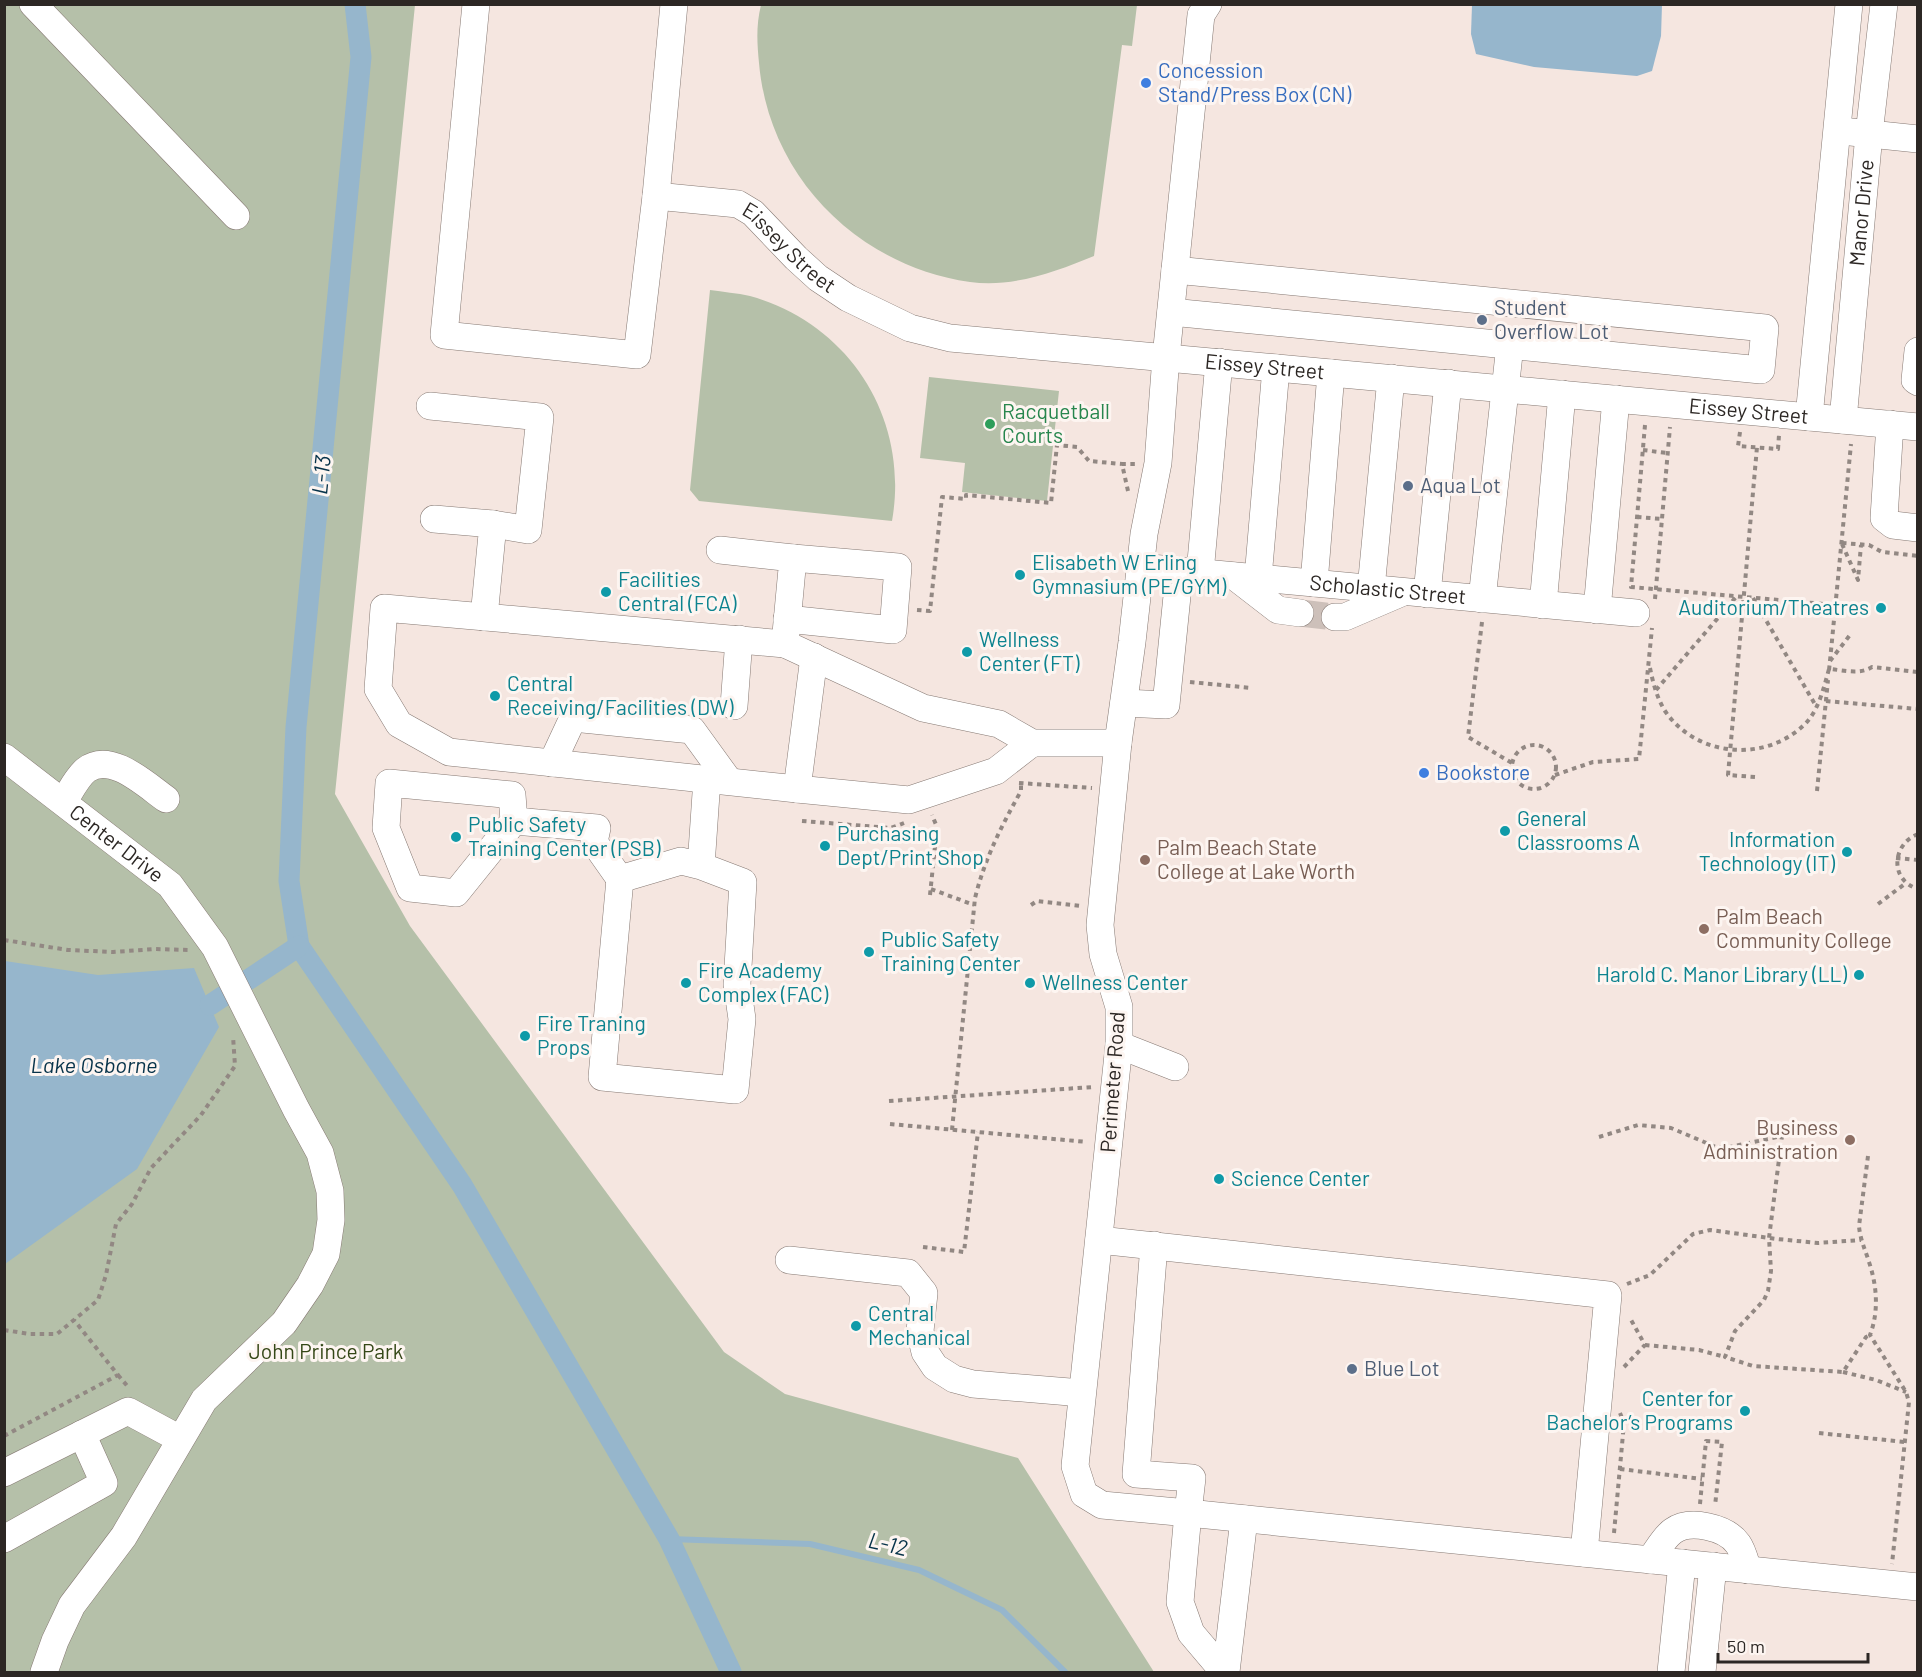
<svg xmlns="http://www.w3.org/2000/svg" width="1922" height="1677" font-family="Barlow,sans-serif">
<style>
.green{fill:#b5c0a9}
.water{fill:#96b6cc}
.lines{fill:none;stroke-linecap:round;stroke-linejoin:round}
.stream{stroke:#96b6cc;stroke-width:6}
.canal{stroke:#96b6cc;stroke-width:21}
.minor-tunnel{stroke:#cdc0ba;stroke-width:27;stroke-dasharray:27 14;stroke-linecap:butt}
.minor-casing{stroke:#867973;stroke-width:28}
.path{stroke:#928883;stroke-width:4;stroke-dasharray:4.5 4.5;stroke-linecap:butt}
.minor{stroke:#fff;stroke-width:27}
.shop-dot{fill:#3f7fe0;stroke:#fdf5f1;stroke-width:2}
.service-dot{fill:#5c6f8a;stroke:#fdf5f1;stroke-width:2}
.leisure-dot{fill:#2e9e5b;stroke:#fdf5f1;stroke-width:2}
.culture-dot{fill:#0f9aa8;stroke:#fdf5f1;stroke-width:2}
.education-dot{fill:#8d6e63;stroke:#fdf5f1;stroke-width:2}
.labels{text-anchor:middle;stroke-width:6;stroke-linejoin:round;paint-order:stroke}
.shop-label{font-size:21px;fill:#366cbe;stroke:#fdf5f1;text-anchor:start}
.street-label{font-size:21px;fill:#2c2724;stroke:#fdf5f1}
.service-label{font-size:21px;fill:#4e5e75;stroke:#fdf5f1;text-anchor:start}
.leisure-label{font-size:21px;fill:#27864d;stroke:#fdf5f1;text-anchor:start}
.culture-label{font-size:21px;fill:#0d838f;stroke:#fdf5f1;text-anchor:start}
.education-label{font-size:21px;fill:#785e54;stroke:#fdf5f1;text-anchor:start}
.park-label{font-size:21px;fill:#344716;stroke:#fdf5f1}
.water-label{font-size:22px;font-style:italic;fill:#07334a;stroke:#fdf5f1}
</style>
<rect width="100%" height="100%" fill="#f5e6e0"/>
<g class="green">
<polygon points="5,5 415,5 335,794 410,926 724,1352 785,1394 1018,1458 1154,1672 5,1672"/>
<path d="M 761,5 L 1137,5 L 1132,46 L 1122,45 L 1094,256 C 1055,272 1012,288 970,282 C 858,266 769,177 759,63 C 757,43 756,25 761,5 Z"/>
<path d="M 710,290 C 723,292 737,293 750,296 C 850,324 910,419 892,521 L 699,501 L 690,490 Z"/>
<polygon points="929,377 1059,391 1047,501 962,492 965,463 920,458"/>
</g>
<g class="water">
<polygon points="1472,5 1662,5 1661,36 1652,71 1637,76 1534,67 1476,54 1471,34"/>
<polygon points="5,961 98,975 194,968 219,1027 137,1169 5,1264"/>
</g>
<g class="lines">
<polyline class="stream" points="669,1539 810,1544 919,1570 1002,1610 1065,1672"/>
<g class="canal">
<polyline points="355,4 361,57 296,727 289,881 299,946 462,1185 669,1539 731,1672"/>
<polyline points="210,1005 299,946"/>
</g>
<polyline class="minor-tunnel" points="1300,613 1335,617"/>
<g class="minor-casing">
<g id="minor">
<polyline points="33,4 236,216"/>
<polyline points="476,4 444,335 637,355 656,196 674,4"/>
<polyline points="1208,4 1201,15 1166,357 1158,463 1144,534 1132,642 1118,743 1100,925 1103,954 1119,1007 1119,1045 1075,1466 1084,1494 1102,1505 1188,1513 1180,1602 1191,1633 1224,1672"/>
<polyline points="1851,132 1918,139"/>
<path id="s1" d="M 656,196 L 738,204 L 753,213 L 796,258 L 818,278 L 848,298 L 910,328 L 950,338 L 1918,427"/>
<polyline points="1171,312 1761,370 1765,328 1175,270"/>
<polyline points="1918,351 1915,380 1918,382"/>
<polyline points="430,406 540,417 528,530 493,524"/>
<polyline points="1809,417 1849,4"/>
<path id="s2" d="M 1843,420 L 1869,134 L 1884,4"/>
<polyline points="1890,424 1884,518 1893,525 1918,528"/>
<polyline points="434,519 493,524 484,617"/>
<polyline points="720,550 793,558 785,644 923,708 999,724 1032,743 1118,743"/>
<path id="s3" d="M 1140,567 L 1636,613"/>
<polyline points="1200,573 1219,362"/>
<polyline points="1234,576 1278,610 1300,613"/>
<polyline points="1258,578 1276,368"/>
<polyline points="1314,583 1331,373"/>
<polyline points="1371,589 1391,378"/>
<polyline points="1427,594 1448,383"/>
<polyline points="1482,599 1510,345"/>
<polyline points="1543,605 1562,394"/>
<polyline points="1597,610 1616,399"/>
<polyline points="1335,617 1345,617 1401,593"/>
<polyline points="787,619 893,630 898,567 793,558"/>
<polyline points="785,644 384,608 378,689 399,724 449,752 797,789"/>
<polyline points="814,657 797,789 909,800 996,771 1032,743"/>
<polyline points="1124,703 1166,705 1177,596"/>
<polyline points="734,706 739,639"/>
<path id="s4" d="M 4,757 L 170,885 L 215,947 L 296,1109 L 320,1153 L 330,1191 L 331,1220 L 326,1254 L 310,1285 L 284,1323 L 204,1400 L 124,1536 L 72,1605 L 55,1641 L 44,1672"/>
<polyline points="552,763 573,718 692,730 729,781"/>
<path d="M 64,801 C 70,792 77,777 86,770 C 111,751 146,785 166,799"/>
<polyline points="514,821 512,795 389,783 386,828 410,888 456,893 514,821 597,828 594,842 620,879"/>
<polyline points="701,866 681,861 620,879 602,1077 735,1090 742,1019 737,984 743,882 701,866 707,779"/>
<polyline points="1119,1045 1175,1067"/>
<polyline points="1099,1240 1608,1295 1584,1553"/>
<polyline points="1154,1245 1136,1474 1192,1478 1188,1513 1918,1587"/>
<polyline points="789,1260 908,1273 924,1293 920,1331 925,1352 935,1367 954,1379 973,1384 1082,1393"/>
<polyline points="4,1473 128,1411 180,1439"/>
<polyline points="4,1539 104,1483 82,1434"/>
<path d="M 1650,1560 C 1657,1551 1664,1537 1673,1531 C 1690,1519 1726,1527 1738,1544 C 1743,1551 1745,1561 1748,1570"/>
<polyline points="1226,1672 1244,1519"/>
<polyline points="1671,1672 1682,1563"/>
<polyline points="1702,1672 1713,1566"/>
</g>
</g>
<g class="path">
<polyline points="1645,425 1631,587 1836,605"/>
<polyline points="1740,432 1738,446 1778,449 1779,435"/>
<polyline points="1643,450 1667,453"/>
<polyline points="1128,491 1122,464 1135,464"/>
<polyline points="1637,517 1662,519"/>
<polyline points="1842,543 1869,545 1882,552 1918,556"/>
<polyline points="1842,544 1858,580 1861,545"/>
<polyline points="1753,598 1816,706"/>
<polyline points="1655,599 1670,427"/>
<polyline points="917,610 930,611 942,497 966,499 966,495 1051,503 1057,445 1077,447 1089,461 1122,464"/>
<polyline points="1482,622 1468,737 1512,763"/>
<polyline points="1830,661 1851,444"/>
<path d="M 1650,668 C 1653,683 1657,698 1665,711 C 1697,758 1767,763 1806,723 C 1819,709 1824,687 1829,669 C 1843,670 1860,675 1872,667 L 1918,672"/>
<polyline points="1829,670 1830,661 1850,635"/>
<polyline points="1190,682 1252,688"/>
<polyline points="1656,690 1736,597"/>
<polyline points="1826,701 1918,709"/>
<circle cx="1534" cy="767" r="22"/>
<polyline points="1555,775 1593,762 1639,759 1652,628"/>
<polyline points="1755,777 1728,775 1757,447"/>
<polyline points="1019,783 1092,788"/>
<polyline points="1817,791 1828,680"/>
<polyline points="802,821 891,828 904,823"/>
<path d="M 1918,834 C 1892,844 1889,880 1918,889"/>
<polyline points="1896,858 1918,860"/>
<polyline points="931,889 974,905"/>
<polyline points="930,895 937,827 932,815"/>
<polyline points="1878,904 1906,883"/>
<polyline points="1031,905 1037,901 1081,906"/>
<polyline points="4,940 68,950 113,952 155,949 189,950"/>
<polyline points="889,1101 1093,1087"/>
<polyline points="890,1124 1087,1142"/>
<path d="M 952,1130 L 975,898 C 985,858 1001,827 1021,791 L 1021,782"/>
<polyline points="1599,1137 1638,1125 1671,1128 1716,1147 1730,1147 1782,1136 1769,1238 1771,1271 1768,1291 1764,1300 1735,1331 1725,1357 1753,1366 1843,1372 1866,1337 1870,1335"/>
<path d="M 1868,1156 L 1859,1226 C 1860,1239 1865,1249 1869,1262 C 1877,1286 1879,1311 1870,1335 L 1906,1392 L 1909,1402 L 1892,1564"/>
<polyline points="923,1247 964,1252 978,1132"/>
<polyline points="1627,1284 1650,1275 1693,1234 1710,1230 1777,1239 1818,1243 1861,1240"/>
<polyline points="4,1330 30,1334 57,1334 98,1300 106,1275 116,1224 132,1204 151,1168 201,1115 235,1066 233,1036"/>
<polyline points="1645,1345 1699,1350 1725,1357"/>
<polyline points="1624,1367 1645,1345 1630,1318"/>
<polyline points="1843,1372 1876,1380 1906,1392"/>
<polyline points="118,1375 129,1388"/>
<polyline points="1819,1433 1905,1442"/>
<polyline points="4,1436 118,1375 74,1320"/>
<polyline points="1620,1469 1702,1479"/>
<polyline points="1700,1504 1706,1441 1722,1442 1715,1506"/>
<polyline points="1614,1533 1624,1423 1620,1413"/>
</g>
<use href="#minor" class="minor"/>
</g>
<g class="shop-dot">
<circle cx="1146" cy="83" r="6"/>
<circle cx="1424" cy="773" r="6"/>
</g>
<g class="service-dot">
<circle cx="1482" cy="320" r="6"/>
<circle cx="1408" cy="486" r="6"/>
<circle cx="1352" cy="1369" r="6"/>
</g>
<circle class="leisure-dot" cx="990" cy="424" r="6"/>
<g class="culture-dot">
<circle cx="1020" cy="575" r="6"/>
<circle cx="606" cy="592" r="6"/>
<circle cx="1881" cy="608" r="6"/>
<circle cx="967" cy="652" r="6"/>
<circle cx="495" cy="696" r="6"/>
<circle cx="1505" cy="831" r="6"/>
<circle cx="456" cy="837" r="6"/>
<circle cx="825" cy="846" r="6"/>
<circle cx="1847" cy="852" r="6"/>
<circle cx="869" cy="952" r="6"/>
<circle cx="1859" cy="975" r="6"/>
<circle cx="686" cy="983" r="6"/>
<circle cx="1030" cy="983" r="6"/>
<circle cx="525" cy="1036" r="6"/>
<circle cx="1219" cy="1179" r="6"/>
<circle cx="856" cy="1326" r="6"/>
<circle cx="1745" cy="1411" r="6"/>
</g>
<g class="education-dot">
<circle cx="1145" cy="860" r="6"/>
<circle cx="1704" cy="929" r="6"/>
<circle cx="1850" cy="1140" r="6"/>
</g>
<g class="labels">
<g class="shop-label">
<text x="1158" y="78">Concession<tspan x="1158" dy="24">Stand/Press Box (CN)</tspan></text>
<text x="1436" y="780">Bookstore</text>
</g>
<g class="street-label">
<text dy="7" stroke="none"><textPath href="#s2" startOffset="208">Manor Drive</textPath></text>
<text dy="7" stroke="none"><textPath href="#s1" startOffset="150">Eissey Street</textPath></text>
<text dy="7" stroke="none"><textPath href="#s1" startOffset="654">Eissey Street</textPath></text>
<text dy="7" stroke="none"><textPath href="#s1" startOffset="1140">Eissey Street</textPath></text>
<text dy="7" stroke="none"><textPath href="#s3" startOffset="249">Scholastic Street</textPath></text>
<text dy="7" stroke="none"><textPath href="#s4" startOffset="142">Center Drive</textPath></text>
<text transform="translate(1113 1082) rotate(-86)" y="7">Perimeter Road</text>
</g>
<g class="service-label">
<text x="1494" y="315">Student<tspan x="1494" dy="24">Overflow Lot</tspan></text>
<text x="1420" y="493">Aqua Lot</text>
<text x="1364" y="1376">Blue Lot</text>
</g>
<g class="leisure-label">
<text x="1002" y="419">Racquetball<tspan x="1002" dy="24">Courts</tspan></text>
</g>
<g class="culture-label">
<text x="1032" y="570">Elisabeth W Erling<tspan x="1032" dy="24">Gymnasium (PE/GYM)</tspan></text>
<text x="618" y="587">Facilities<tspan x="618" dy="24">Central (FCA)</tspan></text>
<text x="1869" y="615" text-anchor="end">Auditorium/Theatres</text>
<text x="979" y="647">Wellness<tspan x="979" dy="24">Center (FT)</tspan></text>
<text x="507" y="691">Central<tspan x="507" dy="24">Receiving/Facilities (DW)</tspan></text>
<text x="1517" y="826">General<tspan x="1517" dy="24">Classrooms A</tspan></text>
<text x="468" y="832">Public Safety<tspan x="468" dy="24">Training Center (PSB)</tspan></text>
<text x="837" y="841">Purchasing<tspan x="837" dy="24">Dept/Print Shop</tspan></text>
<text x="1835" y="847" text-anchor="end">Information<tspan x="1835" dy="24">Technology (IT)</tspan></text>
<text x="881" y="947">Public Safety<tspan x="881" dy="24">Training Center</tspan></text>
<text x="698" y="978">Fire Academy<tspan x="698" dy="24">Complex (FAC)</tspan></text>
<text x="1847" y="982" text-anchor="end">Harold C. Manor Library (LL)</text>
<text x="1042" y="990">Wellness Center</text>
<text x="537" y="1031">Fire Traning<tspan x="537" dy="24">Props</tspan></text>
<text x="1231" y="1186">Science Center</text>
<text x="868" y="1321">Central<tspan x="868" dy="24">Mechanical</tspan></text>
<text x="1733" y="1406" text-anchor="end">Center for<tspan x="1733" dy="24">Bachelor’s Programs</tspan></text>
</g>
<g class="education-label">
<text x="1157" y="855">Palm Beach State<tspan x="1157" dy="24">College at Lake Worth</tspan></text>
<text x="1716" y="924">Palm Beach<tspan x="1716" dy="24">Community College</tspan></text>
<text x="1838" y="1135" text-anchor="end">Business<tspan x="1838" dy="24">Administration</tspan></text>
</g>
<g class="park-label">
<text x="326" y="1359">John Prince Park</text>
</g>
<g class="water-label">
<text transform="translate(321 475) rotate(-84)" y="8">L-13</text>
<text x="94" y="1073">Lake Osborne</text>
<text transform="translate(888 1544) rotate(13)" y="8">L-12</text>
</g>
</g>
<rect width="1922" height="1677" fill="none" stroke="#2c2724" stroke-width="12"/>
<path d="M1718 1653v9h150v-9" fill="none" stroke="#2c2724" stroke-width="3"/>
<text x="1727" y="1653" font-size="18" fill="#2c2724" stroke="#fdf5f1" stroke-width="4.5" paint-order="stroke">50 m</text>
</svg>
